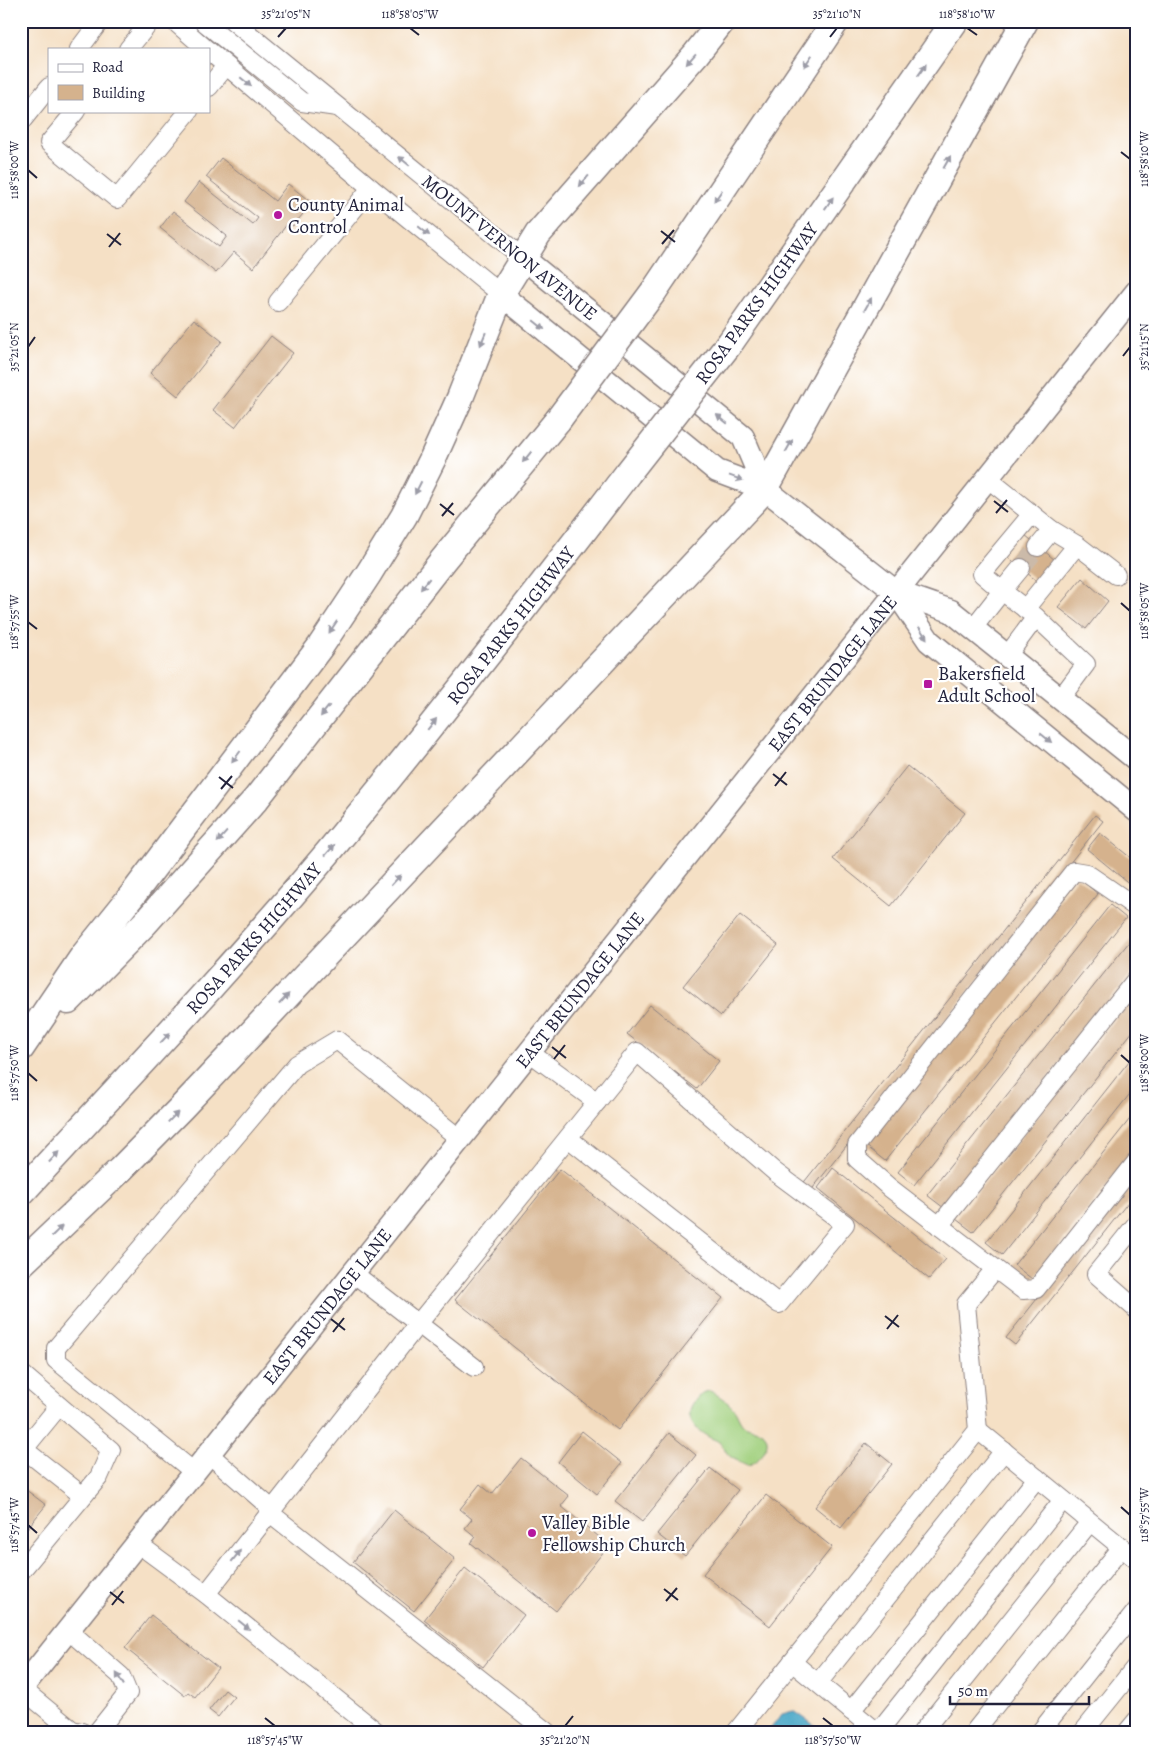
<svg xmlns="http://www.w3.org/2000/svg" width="1158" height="1753" font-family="Alegreya,serif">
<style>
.green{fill:#a1d07e;stroke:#62795c}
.water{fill:#47a6c6;stroke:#346480}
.building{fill:#d5b28d}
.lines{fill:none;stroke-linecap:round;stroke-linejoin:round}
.minor-tunnel{stroke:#cbbaa9;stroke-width:18;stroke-dasharray:18 9;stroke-linecap:butt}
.minor-casing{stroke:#8c8180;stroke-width:20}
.major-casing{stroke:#8c8180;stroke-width:25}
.highway-casing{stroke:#8c8180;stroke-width:29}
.minor{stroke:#fff;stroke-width:18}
.major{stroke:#fff;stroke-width:22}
.highway{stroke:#fff;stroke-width:26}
.highway-bridge-casing{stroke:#8c8180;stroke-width:29;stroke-linecap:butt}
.highway-bridge{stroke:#fff;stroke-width:26}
.oneway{fill:#9c9ca7}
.ticks{fill:none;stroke:#22223b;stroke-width:2}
.poi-dot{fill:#b5179e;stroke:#fff;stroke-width:2}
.labels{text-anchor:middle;stroke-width:4.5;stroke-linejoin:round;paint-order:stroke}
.poi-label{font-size:19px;fill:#22223b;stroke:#fff;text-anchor:start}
.street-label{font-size:19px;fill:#22223b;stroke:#fff}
.neatline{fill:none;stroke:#22223b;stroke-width:2}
.ticks-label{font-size:12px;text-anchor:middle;fill:#22223b}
</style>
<rect width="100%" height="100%" fill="#fff"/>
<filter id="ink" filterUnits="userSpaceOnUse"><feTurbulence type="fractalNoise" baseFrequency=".02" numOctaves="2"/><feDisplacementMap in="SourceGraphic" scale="10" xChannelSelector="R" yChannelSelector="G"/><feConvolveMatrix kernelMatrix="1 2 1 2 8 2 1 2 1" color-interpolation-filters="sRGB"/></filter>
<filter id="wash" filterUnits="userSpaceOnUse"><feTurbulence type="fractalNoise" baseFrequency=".0096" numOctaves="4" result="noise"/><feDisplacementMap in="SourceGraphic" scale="20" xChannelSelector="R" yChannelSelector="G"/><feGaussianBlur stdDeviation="1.12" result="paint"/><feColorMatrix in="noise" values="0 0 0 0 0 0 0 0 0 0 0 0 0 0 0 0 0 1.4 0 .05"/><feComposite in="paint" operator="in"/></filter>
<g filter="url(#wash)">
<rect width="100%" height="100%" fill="#f5e0c5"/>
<path class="green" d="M 710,1391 C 718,1395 726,1400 732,1407 C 738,1412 738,1421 745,1426 C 752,1430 762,1428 766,1436 C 771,1447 758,1464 747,1465 C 740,1461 732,1460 727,1453 C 725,1450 723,1446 720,1443 C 716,1439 711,1439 707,1436 C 693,1428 684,1415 694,1402 C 699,1396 702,1392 710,1391 Z"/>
<polygon class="water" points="793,1711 797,1713 824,1732 768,1732 782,1714"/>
<g id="blocks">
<g class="building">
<polygon points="221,158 275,201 288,184 312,203 293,226 288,223 253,268 234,252 216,273 160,228 173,211 219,247 227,236 184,202 199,182 253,225 258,218 206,177"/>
<polygon points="194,319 222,341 178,396 150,373"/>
<polygon points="271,336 293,353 235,427 213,410"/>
<polygon points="1025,535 1055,560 1037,581 1007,557"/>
<polygon points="1082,578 1108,601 1086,629 1058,607"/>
<polygon points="907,766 965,813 891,906 833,859"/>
<polygon points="1095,815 1103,821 809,1193 801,1186"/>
<polygon points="1100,833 1137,863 1137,890 1087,849"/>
<polygon points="1077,877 1098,894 885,1161 865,1145"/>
<polygon points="1110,905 1126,918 914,1185 898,1172"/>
<polygon points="740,915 778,945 721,1016 683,986"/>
<polygon points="1137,932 1137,966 944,1208 927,1195"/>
<polygon points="1137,992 1137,1026 973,1232 956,1219"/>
<polygon points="650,1005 719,1061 697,1089 627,1034"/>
<polygon points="1137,1051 1137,1085 1002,1255 986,1242"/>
<polygon points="1137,1110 1137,1148 1032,1279 1014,1265"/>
<polygon points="833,1168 946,1259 929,1279 818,1188"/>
<polygon points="560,1169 723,1298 618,1430 455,1300"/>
<polygon points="1137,1173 1137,1191 1015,1345 1006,1338"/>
<polygon points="582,1431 622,1463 597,1494 558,1462"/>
<polygon points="669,1433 696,1455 642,1522 615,1501"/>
<polygon points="866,1443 892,1464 841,1528 815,1507"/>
<polygon points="521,1458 569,1496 561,1506 609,1545 556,1611 471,1543 476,1537 465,1528 472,1519 460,1509 480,1484 492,1494"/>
<polygon points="710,1468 738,1490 685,1556 657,1534"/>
<polygon points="21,1486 46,1505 21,1536"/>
<polygon points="766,1495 832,1547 770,1626 703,1574"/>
<polygon points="394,1510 455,1559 414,1611 353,1562"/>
<polygon points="465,1568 524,1615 483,1667 424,1620"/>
<polygon points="151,1615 218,1668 195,1697 188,1692 185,1696 125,1648"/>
<polygon points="225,1690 234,1697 218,1717 209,1710"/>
</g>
</g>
</g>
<g filter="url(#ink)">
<use href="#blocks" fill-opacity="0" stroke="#8c8180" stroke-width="1"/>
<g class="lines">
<polyline class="minor-tunnel" points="1021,568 1038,547"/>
<g class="minor-casing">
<g id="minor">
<polyline points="174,21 206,49"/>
<polyline points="203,21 302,102 337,107"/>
<polyline points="233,21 523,258"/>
<polyline points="79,49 100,21"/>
<polyline points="128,49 151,21"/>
<polyline points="209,51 371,188 501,294"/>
<polyline points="209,87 226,66"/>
<polyline points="76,111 49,143 117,199 189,111"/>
<polyline points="21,122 49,87"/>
<polyline points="278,302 371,188"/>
<polyline points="987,478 1052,530 1038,547"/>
<polyline points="1077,545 1116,575"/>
<polyline points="1025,609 1077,545 1052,530"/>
<polyline points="1036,617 1086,664 1060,699"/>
<polyline points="973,628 1002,591 982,574 1032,514"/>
<polyline points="1007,656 1036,617 1002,591 1021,568"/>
<polyline points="1137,908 1086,873 1074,871 857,1145 857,1159 890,1188 1023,1290 1036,1289 1137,1161"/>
<polyline points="529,1052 597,1102"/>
<polyline points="1137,1223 1096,1274 1137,1310"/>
<polyline points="939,1226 1137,978"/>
<polyline points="353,1273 474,1367"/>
<polyline points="21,1373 111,1450 99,1477 21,1571"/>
<polyline points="978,1430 1137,1560"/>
<polyline points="21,1447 83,1496"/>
<polyline points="24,1449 59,1406"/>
<polyline points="209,1454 273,1510"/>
<polyline points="194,1472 56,1360 56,1348 297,1064 337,1040 460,1139"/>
<polyline points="270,1513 547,1732"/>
<polyline points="137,1543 206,1594 377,1732"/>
<polyline points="206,1594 418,1324 637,1052 775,1172 845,1224 779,1304 568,1138"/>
<polyline points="68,1630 121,1676 128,1693 97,1732"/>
<polyline points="792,1662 877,1732"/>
<polyline points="818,1683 1004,1451"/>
<polyline points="21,1688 72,1730 82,1732"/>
<polyline points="851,1711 1037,1478"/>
<polyline points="736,1732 978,1430 966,1304 995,1269"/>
<polyline points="878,1732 1063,1500"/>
<polyline points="922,1732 1090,1522"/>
<polyline points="974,1732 1122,1547"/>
<polyline points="1040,1732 1137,1610"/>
<polyline points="1083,1732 1137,1665"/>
<polyline points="1127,1732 1137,1720"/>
</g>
</g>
<g class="major-casing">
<g id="major">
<polyline points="523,258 743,437 765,489"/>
<polyline points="501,294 717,471 765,489 896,592 929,641 1137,811"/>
<polyline points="896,592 951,611 1137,760"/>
<path id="s1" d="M 21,1689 L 1137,291"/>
</g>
</g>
<g class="highway-casing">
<g id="highway">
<polyline points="654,291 836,21"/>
<polyline points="730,343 955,21"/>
<polyline points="68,1001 145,923 256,799 443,560 558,420"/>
<polyline points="21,1048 84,955 134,893 320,647 369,573 404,516 433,458 460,398 501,294 538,234 696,54 722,21"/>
<path id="s2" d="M 21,1193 C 129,1076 239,960 341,837 C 439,718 534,596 628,473"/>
<polyline points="21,1264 120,1170 182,1107 765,489 1025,21"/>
</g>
</g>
<use href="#minor" class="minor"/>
<use href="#major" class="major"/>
<use href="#highway" class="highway"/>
<g class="highway-bridge-casing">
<g id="highway-bridge">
<polyline points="558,420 654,291"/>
<polyline points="628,473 730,343"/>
</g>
</g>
<use href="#highway-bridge" class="highway-bridge"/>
</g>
<defs><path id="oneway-solid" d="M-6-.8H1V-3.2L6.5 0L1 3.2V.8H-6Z" transform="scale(1.25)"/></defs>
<g class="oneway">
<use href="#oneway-solid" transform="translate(691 59) rotate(131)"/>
<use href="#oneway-solid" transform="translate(808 61) rotate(124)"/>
<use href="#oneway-solid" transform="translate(922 70) rotate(-55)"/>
<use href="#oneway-solid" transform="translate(246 82) rotate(40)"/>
<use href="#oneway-solid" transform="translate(404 161) rotate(-141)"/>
<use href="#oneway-solid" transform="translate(947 162) rotate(-61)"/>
<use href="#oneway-solid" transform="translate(584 181) rotate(131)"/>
<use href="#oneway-solid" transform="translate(718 196) rotate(124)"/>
<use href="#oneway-solid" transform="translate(829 203) rotate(-55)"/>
<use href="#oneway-solid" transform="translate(424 231) rotate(39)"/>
<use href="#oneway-solid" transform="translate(868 304) rotate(-61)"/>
<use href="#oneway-solid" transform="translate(539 325) rotate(39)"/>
<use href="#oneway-solid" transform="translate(483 339) rotate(112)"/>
<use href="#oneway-solid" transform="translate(722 419) rotate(-141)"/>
<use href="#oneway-solid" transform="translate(789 446) rotate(-61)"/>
<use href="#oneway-solid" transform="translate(527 457) rotate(129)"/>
<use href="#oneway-solid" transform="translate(736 478) rotate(20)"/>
<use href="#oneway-solid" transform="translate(418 488) rotate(117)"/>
<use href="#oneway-solid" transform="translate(425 584) rotate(128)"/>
<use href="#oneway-solid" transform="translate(333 627) rotate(124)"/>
<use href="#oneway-solid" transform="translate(923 633) rotate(56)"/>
<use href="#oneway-solid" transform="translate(325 711) rotate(128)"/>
<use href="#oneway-solid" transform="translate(432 724) rotate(-51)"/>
<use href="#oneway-solid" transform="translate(1046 738) rotate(39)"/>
<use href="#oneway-solid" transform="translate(236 757) rotate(127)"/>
<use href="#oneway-solid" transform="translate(222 837) rotate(132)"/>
<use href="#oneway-solid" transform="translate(330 850) rotate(-49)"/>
<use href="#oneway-solid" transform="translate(396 880) rotate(-47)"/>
<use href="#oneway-solid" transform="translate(284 999) rotate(-47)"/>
<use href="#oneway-solid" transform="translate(165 1038) rotate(-47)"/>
<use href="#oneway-solid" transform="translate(173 1117) rotate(-46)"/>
<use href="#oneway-solid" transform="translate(54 1157) rotate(-47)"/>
<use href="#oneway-solid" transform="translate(57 1231) rotate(-44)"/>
<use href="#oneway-solid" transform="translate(236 1556) rotate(-52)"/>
<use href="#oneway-solid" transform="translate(244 1625) rotate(39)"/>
<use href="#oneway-solid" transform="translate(120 1679) rotate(-122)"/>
</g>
</g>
<path class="ticks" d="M 410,28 L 419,35M 967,28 L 977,35M 278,37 L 286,28M 830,37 L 837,28M 1121,152 L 1130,159M 28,170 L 37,178M 661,231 L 675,242M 107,234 L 121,245M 662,244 L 674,230M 109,247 L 120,233M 28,347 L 35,337M 1123,356 L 1130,347M 994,501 L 1008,512M 440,504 L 454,515M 996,513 L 1007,500M 442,516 L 453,503M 1121,603 L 1130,611M 28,622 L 37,629M 773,774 L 787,785M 219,777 L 233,788M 775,786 L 786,772M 221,789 L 232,776M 552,1047 L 566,1058M 1121,1055 L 1130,1063M 554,1059 L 565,1045M 28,1073 L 37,1081M 885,1316 L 899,1327M 331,1319 L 345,1330M 887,1329 L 898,1315M 333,1332 L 344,1318M 1121,1507 L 1130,1515M 28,1525 L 37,1533M 664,1589 L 678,1600M 110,1592 L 124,1603M 666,1601 L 677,1588M 112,1605 L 123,1591M 265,1718 L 275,1726M 823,1718 L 833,1726M 565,1726 L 573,1716"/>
<g class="poi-dot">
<circle cx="278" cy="215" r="5"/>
<rect x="923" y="679" width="10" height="10" rx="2.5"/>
<circle cx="532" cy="1533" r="5"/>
</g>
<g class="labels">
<g class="poi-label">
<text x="288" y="211">County Animal<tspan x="288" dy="22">Control</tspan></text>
<text x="938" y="680">Bakersfield<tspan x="938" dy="22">Adult School</tspan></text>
<text x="542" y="1529">Valley Bible<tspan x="542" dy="22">Fellowship Church</tspan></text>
</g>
<g class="street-label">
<text transform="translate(510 247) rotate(39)" y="7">MOUNT VERNON AVENUE</text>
<text transform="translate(756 303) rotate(-54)" y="7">ROSA PARKS HIGHWAY</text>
<text dy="7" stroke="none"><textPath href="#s2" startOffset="750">ROSA PARKS HIGHWAY</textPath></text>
<text dy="7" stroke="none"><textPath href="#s1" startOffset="1300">EAST BRUNDAGE LANE</textPath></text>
<text dy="7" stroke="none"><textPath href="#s2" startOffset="345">ROSA PARKS HIGHWAY</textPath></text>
<text dy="7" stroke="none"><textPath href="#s1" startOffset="895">EAST BRUNDAGE LANE</textPath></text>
<text dy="7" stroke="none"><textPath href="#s1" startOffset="490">EAST BRUNDAGE LANE</textPath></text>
</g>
</g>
<rect width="1158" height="1753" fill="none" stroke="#fff" stroke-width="55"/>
<rect x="48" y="48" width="162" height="65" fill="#ffffff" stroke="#a7a7b1"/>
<rect x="58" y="64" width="25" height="8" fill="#ffffff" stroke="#a7a7b1"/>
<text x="92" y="72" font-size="15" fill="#22223b">Road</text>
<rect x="58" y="85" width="25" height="15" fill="#d5b28d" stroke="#a7a7b1"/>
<text x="92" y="98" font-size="15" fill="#22223b">Building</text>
<path d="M950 1696v8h139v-8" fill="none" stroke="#22223b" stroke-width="2.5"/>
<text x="958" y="1696" font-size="15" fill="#22223b" stroke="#ffffff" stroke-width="4" paint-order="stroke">50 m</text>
<rect x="28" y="28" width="1102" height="1698" class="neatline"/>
<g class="ticks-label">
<text x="286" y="18">35°21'05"N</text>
<text x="410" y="18">118°58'05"W</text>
<text x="837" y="18">35°21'10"N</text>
<text x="967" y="18">118°58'10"W</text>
<text transform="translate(1144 159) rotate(-90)" y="4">118°58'10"W</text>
<text transform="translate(14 170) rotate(-90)" y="4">118°58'00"W</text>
<text transform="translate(1144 347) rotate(-90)" y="4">35°21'15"N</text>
<text transform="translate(14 347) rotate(-90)" y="4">35°21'05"N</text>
<text transform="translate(1144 611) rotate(-90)" y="4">118°58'05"W</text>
<text transform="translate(14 622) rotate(-90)" y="4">118°57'55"W</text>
<text transform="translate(1144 1063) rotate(-90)" y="4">118°58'00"W</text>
<text transform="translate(14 1073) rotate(-90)" y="4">118°57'50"W</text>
<text transform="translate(1144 1515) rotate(-90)" y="4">118°57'55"W</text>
<text transform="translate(14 1525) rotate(-90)" y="4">118°57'45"W</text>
<text x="275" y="1744">118°57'45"W</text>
<text x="565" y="1744">35°21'20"N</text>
<text x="833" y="1744">118°57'50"W</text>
</g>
</svg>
